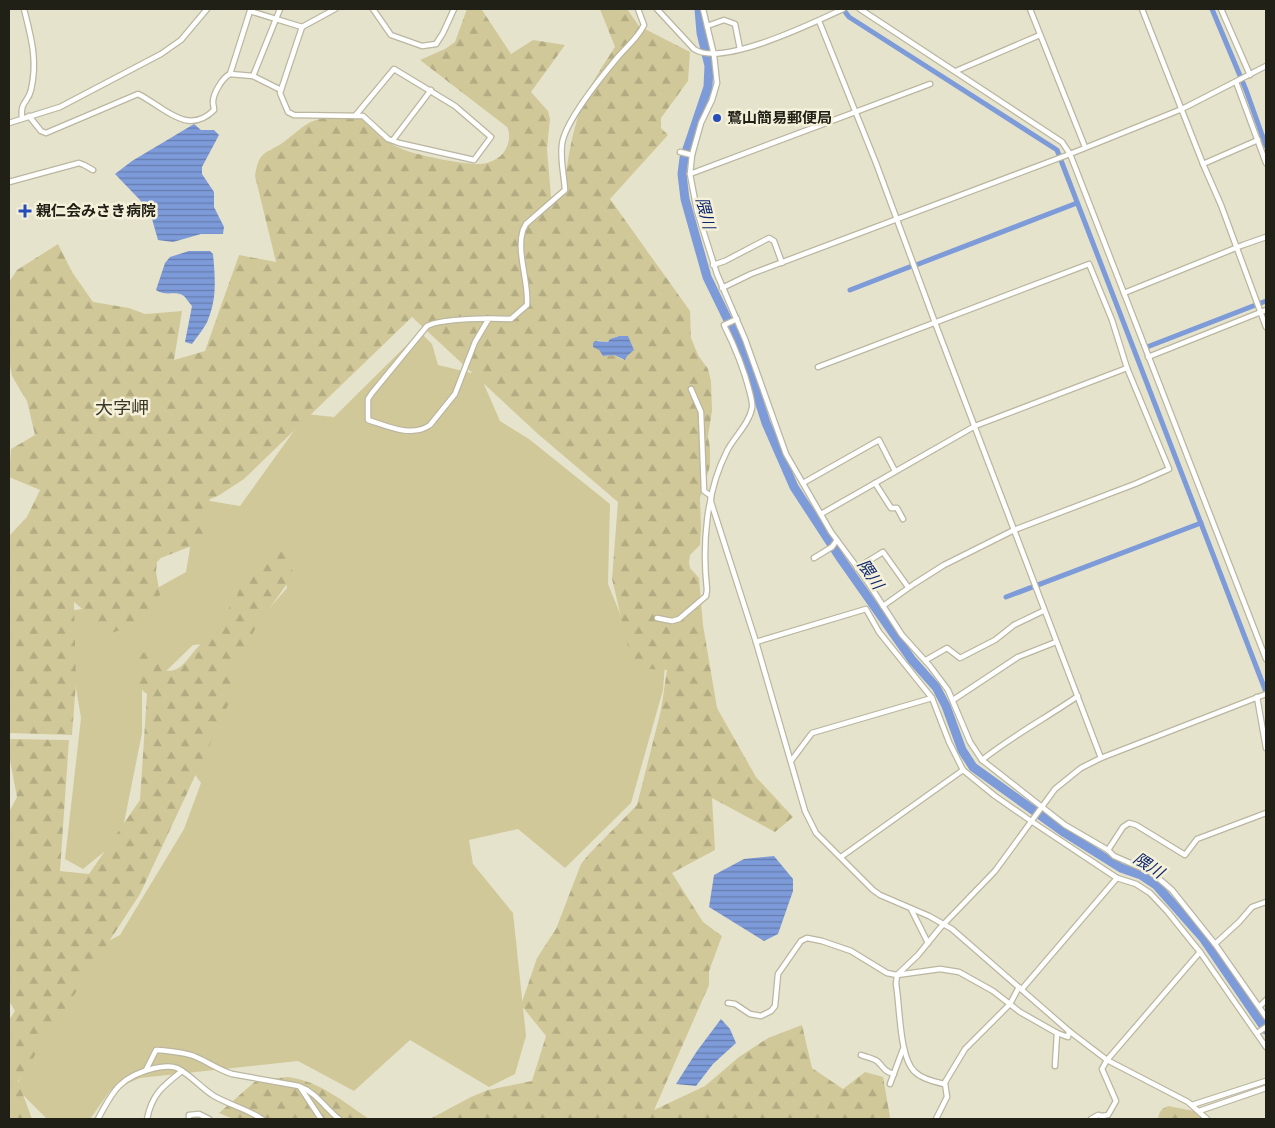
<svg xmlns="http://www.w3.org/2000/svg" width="1275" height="1128" font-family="'PT Sans','Noto Sans JP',sans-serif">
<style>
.grass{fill:#d1c899}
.forest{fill:url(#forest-firs);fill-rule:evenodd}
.water{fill:url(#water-rules)}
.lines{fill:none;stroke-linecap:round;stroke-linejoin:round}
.canal{stroke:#7d9ad9;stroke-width:5}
.river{stroke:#7d9ad9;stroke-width:9}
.minor-casing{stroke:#bab6a0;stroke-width:7}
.minor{stroke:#fff;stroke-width:4.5}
.poi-dot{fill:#254cbb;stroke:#f4f0d9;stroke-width:2}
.labels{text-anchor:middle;stroke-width:5;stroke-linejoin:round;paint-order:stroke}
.poi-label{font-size:15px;font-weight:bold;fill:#212017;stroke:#f4f0d9;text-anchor:start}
.water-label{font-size:16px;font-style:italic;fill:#0d256d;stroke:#f4f0d9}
.quarter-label{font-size:18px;fill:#3a3725;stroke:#f4f0d9}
</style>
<defs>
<pattern id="forest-firs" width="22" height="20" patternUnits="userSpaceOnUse" patternTransform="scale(1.25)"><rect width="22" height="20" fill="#d1c899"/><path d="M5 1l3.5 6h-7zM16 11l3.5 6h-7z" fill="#b3ac83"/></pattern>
<pattern id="water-rules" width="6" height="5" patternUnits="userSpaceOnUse" patternTransform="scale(1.25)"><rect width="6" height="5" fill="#7d9ad9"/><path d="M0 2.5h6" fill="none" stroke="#667daf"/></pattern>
</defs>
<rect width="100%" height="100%" fill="#e6e3cc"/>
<polygon class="grass" points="420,332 432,344 438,365 480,375 500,421 529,439 610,504 608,584 639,660 665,664 663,690 631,803 565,868 518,829 469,840 473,864 513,913 526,1036 515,1074 489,1087 410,1040 354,1091 298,1061 140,1078 110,1091 90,1119 47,1119 16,1088 33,1044 78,957 120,935 184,829 201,783 179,752 218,668 287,588 279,550 218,643 193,645 162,675 142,672 142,733 121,838 83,869 65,859 81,718 63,612 136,600 186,572 198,499 240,506 306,414 334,417"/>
<g class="forest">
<path d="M 467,9 L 482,10 L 511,54 L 533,40 L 565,45 L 531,92 L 548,111 L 550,119 L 547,149 L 551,197 L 563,192 C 568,160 572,127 585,98 C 593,80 604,64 615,47 L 600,9 L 627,9 L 639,26 L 690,52 L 688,81 L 661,118 L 661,128 L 668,135 L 610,199 L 690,311 L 691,338 L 698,355 L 708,369 L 711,381 L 712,411 L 708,436 L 710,448 L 710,466 L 700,498 L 701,528 L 700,545 L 690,555 L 689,562 L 690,568 L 699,578 L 703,625 L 717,708 L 756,777 L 793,817 L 775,832 L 712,798 L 715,850 L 672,873 L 703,922 L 722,936 L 709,971 L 709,985 L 654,1110 L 705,1086 L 739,1057 L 768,1038 L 802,1025 L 812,1068 L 843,1089 L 865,1072 L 883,1077 L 890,1117 L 888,1119 L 430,1119 L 471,1097 L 488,1090 L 532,1081 L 546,1036 L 521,1005 L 537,958 L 556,929 L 581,864 L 589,854 L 637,805 L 661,710 L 667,670 L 633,668 L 612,579 L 618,502 L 538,434 L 412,317 L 244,479 L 218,496 L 210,499 L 206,512 L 208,530 L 199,543 L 161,558 L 157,562 L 156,572 L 160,595 L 140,624 L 111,633 L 74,602 L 76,683 L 72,735 L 9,733 L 9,536 L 27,517 L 40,490 L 9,477 L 11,449 L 35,435 L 27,401 L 12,376 L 9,360 L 9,282 L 17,270 L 58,244 L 72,272 L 93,302 L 129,308 L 145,314 L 182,311 L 174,360 L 205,351 L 239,255 L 276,262 L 255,176 C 259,149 266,155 285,141 C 305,126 307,119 334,117 C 339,116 345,115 350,115 C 354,116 372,121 375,123 C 382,128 385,139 392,144 C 405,154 465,165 481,164 C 490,163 499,159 504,152 C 509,145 511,135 507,127 L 420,60 L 445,49 L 455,42 ZM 618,336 L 627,336 L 626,359 L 623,360 L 614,355 L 603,356 L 599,350 L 597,340 L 608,342 L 610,339 Z"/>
<path d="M 279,541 L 294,574 L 255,629 L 247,646 L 239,652 L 234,661 L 231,670 L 231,675 L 237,686 L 140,894 L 18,1081 L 32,1119 L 9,1119 L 9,1020 L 15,1011 L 9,1001 L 9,812 L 17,797 L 9,755 L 9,739 L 69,740 L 60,871 L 89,874 L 140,800 L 147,694 C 133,685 136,667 140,653 L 148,652 L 164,670 C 182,675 190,653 201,644 C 205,640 214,639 219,637 L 231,602 L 237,596 L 240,585 Z"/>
<path d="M 288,1077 C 319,1081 344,1102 369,1119 L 233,1119 L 219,1113 L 257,1080 Z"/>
<path d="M 1168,1106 L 1194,1111 L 1208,1119 L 1158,1119 C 1159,1112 1161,1109 1168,1106 Z"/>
</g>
<g class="water">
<polygon points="194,124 201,130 214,130 219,135 202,167 202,174 214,192 214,207 224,227 223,234 201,234 173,242 158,240 152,219 140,200 115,174 132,161"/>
<path d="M 189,251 L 210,251 L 213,254 C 215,275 217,297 209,317 C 206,327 198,335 192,344 L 185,342 L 192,306 C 189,303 187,299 184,296 C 175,290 166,297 156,290 L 165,263 L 170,257 Z"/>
<polygon points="619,336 628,336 634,350 627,356 625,360 614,355 603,356 599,350 593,347 593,343 595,341 608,342 610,339"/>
<polygon points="774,856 793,879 793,891 778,934 764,941 709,907 714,875 744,859"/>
<polygon points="721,1019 730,1029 736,1043 713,1064 696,1086 676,1084 697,1051"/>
</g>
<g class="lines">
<g class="canal">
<polyline points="843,9 849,17 1057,150 1266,692"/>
<polyline points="1212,9 1246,90 1266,146"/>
<polyline points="916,265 1077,203"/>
<polyline points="850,290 912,266"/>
<polyline points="1147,347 1266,301"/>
<polyline points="1006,597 1201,523"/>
</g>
<polyline class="river" points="699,9 701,33 709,66 708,87 684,158 682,174 685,199 707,277 743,351 766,423 794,487 841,559 912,660 936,687 946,706 962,750 973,767 1065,833 1121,868 1141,875 1156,885 1203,938 1266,1030"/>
<g class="minor-casing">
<g id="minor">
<polyline points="373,9 391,35 422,46 436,44 443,33 454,9"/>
<path d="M 657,9 L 694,49 C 721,68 815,22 843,9"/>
<polyline points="703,9 714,55 717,83 712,100 701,123 692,155 690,174 697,211 717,274 745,339 786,454 831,532 865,578 902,635 930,666 948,690 970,742 982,760 1065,825 1108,850 1114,856 1151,872 1172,890 1215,944 1266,1017"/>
<polyline points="860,9 1062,142 1070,154 1266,659"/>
<polyline points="1030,9 1085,147"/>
<polyline points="1142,9 1203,164 1221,205 1266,327"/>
<polyline points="1221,9 1250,75"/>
<polyline points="819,21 876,163 937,328 1101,758"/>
<polyline points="707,26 724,20 735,24 740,49"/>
<polyline points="302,27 280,93 288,112 294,115 363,116 388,139 399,143 474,160 491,137 455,106 394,69 355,116"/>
<polyline points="956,71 1040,35"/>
<polyline points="230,74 253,76 281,90"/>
<polyline points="253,76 280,9"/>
<polyline points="1236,82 1266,163"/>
<path d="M 29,116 L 41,131 L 46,133 L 138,94 C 163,106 187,137 214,110 C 214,107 213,105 213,102 C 213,94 222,78 230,74 L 250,11 L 302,27 L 335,9"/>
<path d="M 22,118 C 20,101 28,103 31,90 C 38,60 31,37 24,9"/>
<polyline points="9,123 60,107 161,54 181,40 207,9"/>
<polyline points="393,140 431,90"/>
<polyline points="680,152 692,155"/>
<polyline points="1203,164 1258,140"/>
<polyline points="690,174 930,84"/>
<polyline points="9,182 79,163 84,165 93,170"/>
<polyline points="713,265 725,261 769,238 774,241 782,263"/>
<polyline points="722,288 751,274 1070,154 1182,109 1266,66"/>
<polyline points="1124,293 1243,245 1266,237"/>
<path d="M 488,320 L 475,342 L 455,394 L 430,425 C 412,438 387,426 368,420 L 368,399 L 372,393 L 427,326 C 443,318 492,318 511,319 L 527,305 C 529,282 516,252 523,230 L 526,224 L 565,190 C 564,174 560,160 562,144 C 565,122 602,76 617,58 C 627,46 637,39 644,25 L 638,9"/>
<polyline points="1148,357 1266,310"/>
<polyline points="818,367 1089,264 1112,320 1127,368 1169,469 1135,484 1014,530 944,565 914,584 883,606"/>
<polyline points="691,389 701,412 704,491 711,496 711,502 756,642 805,811 816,833 873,890 880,895 929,916 952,929 1069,1031 1107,1060 1188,1102 1207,1119"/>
<polyline points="803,483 879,440 895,471"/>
<polyline points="875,483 891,508 897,508 903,519"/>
<polyline points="821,514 975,426 1127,368"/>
<polyline points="814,558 832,547 837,540"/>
<polyline points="857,568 883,552 908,587"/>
<path d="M 657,618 L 672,621 L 679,619 L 706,596 L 707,590 C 702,545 706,492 727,451 C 734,437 749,424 752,408 C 753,404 751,398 750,393 C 744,369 735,347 724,325 L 737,319"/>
<polyline points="756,642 866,609 879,632 932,698 949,742 963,770 995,796 1031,821 1117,878 1136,884 1150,893 1167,911 1200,952 1266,1047"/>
<polyline points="926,660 947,648 960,658 995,640 1014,625 1043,611"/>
<polyline points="1257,697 1266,748"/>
<polyline points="953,700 1018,657 1056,642"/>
<path d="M 982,760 C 1012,736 1046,718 1078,696"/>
<polyline points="791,761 812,733 932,698"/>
<polyline points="1108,850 1123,827 1129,823 1136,825 1185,855 1197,839 1266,813"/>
<polyline points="841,857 963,770"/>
<polyline points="911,909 928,943"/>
<polyline points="1215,944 1239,922 1252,907 1266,902"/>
<path d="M 1019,987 L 1010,1004 L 965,1049 L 944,1084 C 935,1082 922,1079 915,1072 C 899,1058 900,1005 896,984 L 897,975 L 918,955 L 940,928 L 995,871 L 1055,789 L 1081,768 L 1101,758 L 1266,694"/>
<polyline points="1022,989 1117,878"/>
<polyline points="728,1003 735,1004 750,1014 761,1016 771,1011 775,1006 778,974 801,941 807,938 822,941 851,951 887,973 897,975 940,969 959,972 993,991 1020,1012 1057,1033 1068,1037 1069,1031"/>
<polyline points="1260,1006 1266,1000"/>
<polyline points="1257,1033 1266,1027"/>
<path d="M 861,1055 C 866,1057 872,1058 877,1061 C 884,1067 883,1071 894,1074"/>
<polyline points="1055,1066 1057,1033"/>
<path d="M 146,1070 L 156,1050 C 169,1051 184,1052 196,1057 C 208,1062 219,1070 232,1074 L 299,1086 C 316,1092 326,1109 339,1119"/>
<polyline points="890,1084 903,1049"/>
<polyline points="300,1087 321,1119"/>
<polyline points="1192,1105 1266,1081"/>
<polyline points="1199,1111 1266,1088"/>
<path d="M 98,1119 C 113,1090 121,1076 155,1068 C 163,1067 169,1065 177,1068 C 191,1075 201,1088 214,1096 C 230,1105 247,1109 262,1119"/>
<path d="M 147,1119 C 152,1094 163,1086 182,1071"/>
<polyline points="189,1119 189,1115 199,1114 209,1119"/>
<polyline points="936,1119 947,1097 945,1083"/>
<polyline points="1091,1119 1098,1115 1102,1116 1108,1115 1116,1101 1102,1069 1107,1060 1200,952"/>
</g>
</g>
<use href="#minor" class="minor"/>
</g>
<g class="poi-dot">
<circle cx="717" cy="118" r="5"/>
<path d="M22.5 203.5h5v5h5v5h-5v5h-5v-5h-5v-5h5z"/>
</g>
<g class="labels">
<g class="poi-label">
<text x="727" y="123">鷺山簡易郵便局</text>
<text x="36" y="216">親仁会みさき病院</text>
</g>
<g class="water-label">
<text transform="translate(706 213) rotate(76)" y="6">隈川</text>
<text transform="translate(871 574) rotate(56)" y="6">隈川</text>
<text transform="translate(1149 865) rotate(33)" y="6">隈川</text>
</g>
<g class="quarter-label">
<text x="122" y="414">大字岬</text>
</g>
</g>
<rect width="1275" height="1128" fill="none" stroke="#212017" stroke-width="20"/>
</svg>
